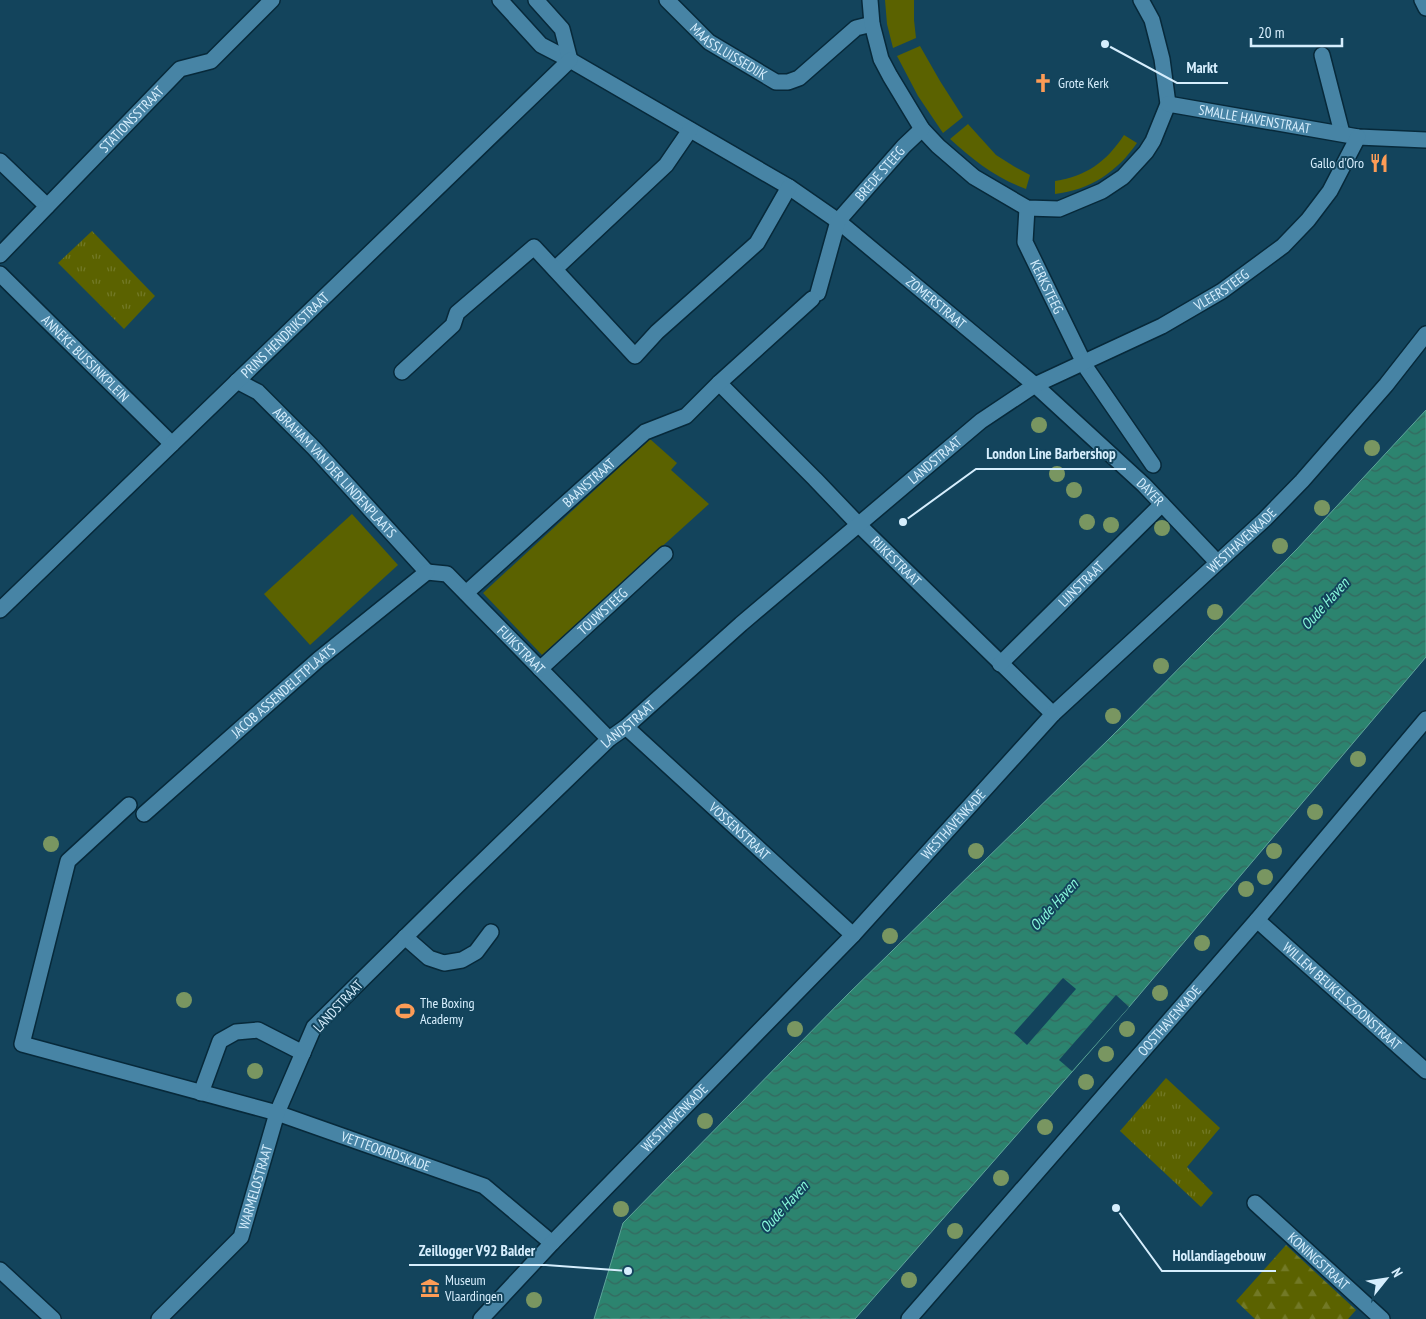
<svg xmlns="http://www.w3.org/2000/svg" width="1426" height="1319" font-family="'PT Sans Narrow',sans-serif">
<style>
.grass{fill:#5b6200}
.forest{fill:url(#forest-firs)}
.park{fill:url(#park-tufts)}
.water{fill:url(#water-waves);stroke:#5fa49a}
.pier{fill:#13445c}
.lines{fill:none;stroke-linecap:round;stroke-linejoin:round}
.minor-casing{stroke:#07293a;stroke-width:18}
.minor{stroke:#4784a5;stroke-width:15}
.tree{fill:#799661}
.labels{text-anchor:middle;stroke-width:4;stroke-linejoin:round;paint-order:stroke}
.street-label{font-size:14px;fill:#d6eefd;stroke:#13445c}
.poi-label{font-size:14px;fill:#d6eefd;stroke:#13445c;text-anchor:start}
.water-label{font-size:15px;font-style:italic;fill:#89fadc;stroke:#13445c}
.leader{fill:none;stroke:#d6eefd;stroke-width:2}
.callout-dot{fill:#d6eefd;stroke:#13445c;stroke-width:2}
.callout-label{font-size:15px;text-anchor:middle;font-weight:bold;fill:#d6eefd;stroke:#13445c;stroke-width:4;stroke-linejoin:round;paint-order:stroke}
</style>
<defs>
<pattern id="forest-firs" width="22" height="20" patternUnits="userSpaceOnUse" patternTransform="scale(1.25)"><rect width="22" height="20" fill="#5b6200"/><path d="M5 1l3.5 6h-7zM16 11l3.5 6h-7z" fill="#727926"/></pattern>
<pattern id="park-tufts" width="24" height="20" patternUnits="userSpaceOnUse" patternTransform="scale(1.25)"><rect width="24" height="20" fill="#5b6200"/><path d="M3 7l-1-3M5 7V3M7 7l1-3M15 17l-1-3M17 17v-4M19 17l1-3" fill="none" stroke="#727926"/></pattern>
<pattern id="water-waves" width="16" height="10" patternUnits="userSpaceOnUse" patternTransform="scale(1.25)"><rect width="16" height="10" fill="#2c846f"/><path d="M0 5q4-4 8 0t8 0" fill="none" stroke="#35695f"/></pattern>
</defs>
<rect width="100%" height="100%" fill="#13445c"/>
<g class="grass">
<polygon points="885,0 914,0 914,20 916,38 893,48 887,24"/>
<polygon points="920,46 940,81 963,117 943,133 918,96 897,56"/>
<path d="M 968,124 L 996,155 L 1015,167 L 1030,175 L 1026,189 C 996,178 973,160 950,139 Z"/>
<path d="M 1124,135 L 1137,143 C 1117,172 1090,190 1055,194 L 1055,181 C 1087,176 1106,162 1124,135 Z"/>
<polygon points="650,439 677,463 671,470 709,504 542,655 483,593"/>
<polygon points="352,514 398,565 310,645 264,594"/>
</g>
<polygon class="forest" points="1286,1245 1356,1310 1348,1319 1255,1319 1236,1301"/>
<g class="park">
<polygon points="92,231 155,296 124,329 58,263"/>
<polygon points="1166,1078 1220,1128 1187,1167 1213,1193 1201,1207 1120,1131"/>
</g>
<polygon class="water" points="1426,410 1426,657 1129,1007 855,1319 594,1319 623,1223 848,994 1111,737 1297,549"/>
<g class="pier">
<polygon points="1063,978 1076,989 1027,1045 1014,1033"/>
<polygon points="1116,995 1129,1007 1072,1071 1059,1060"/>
</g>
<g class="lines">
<g class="minor-casing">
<g id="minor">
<path id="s1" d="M 500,0 L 541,45 L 570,60 L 789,187 L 838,221 L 1035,385 L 1144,485 L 1217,562"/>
<polyline points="536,0 562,29 570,60"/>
<path id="s2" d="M 667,0 L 709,42 L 776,82 L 788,82 L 799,78 L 856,28 L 872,24"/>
<polyline points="870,0 872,24 881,59 890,76 922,129 938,146 974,177 1027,208 1059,209 1102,191 1123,177 1146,152 1153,141 1168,104 1162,59 1152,20 1141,0"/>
<polyline points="1422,0 1426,8"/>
<polyline points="1322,55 1342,133"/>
<path id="s3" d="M 1168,104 L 1358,137 L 1426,140"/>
<polyline points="0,161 47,206"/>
<path id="s4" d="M 1027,208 L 1025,242 L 1084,363"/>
<path id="s5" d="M 0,255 L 180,69 L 211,61 L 272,0"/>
<polyline points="555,269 666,165 690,130"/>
<path id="s6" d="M 0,274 L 172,444"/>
<path id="s7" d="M 818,293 L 838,221 L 904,146 L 922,129"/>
<polyline points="1087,369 1153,465"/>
<polyline points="402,372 453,325 457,313 534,247 635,356 657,332 757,243 789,187"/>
<path id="s8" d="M 237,381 L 258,392 L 314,448 L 427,572"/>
<path id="s9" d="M 719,383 L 815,479 L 858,524 L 1053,714"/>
<path id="s10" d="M 427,572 L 447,574 L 609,739"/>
<path id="s11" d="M 466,593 L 645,432 L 686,416 L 719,383 L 812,299"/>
<path id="s12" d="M 0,610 L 570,60"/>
<path id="s13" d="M 1000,664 L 1162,504"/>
<path id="s14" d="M 540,669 L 665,554"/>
<path id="s15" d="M 626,727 L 853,935"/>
<path id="s16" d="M 129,805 L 68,861 L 22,1044 L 277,1113 L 484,1186 L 552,1243"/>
<path id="s17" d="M 144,814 L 319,659 L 427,572"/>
<path id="s18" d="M 1257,920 L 1426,1071"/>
<polyline points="405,937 429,958 444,963 462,960 476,952 491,932"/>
<polyline points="201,1093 220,1041 236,1032 258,1030 303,1053"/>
<path id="s19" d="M 1255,1203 L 1382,1319"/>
<polyline points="0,1270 53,1319"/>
<path id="s20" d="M 159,1319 L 241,1237 L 277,1113 L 314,1027 L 458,885 L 609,739 L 626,727 L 741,624 L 981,421 L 1035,385 L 1162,326 L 1222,291 L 1283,246 L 1308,220 L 1330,191 L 1358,137"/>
<path id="s21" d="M 481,1319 L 552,1243 L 853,935 L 1053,714 L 1265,519 L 1302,481 L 1386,385 L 1426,334"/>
<path id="s22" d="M 909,1319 L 1257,920 L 1426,719"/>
</g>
</g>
<use href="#minor" class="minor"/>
</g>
<g class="tree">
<circle cx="1039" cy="425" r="8"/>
<circle cx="1372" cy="448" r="8"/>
<circle cx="1057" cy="474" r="8"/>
<circle cx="1074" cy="490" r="8"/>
<circle cx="1322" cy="508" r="8"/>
<circle cx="1087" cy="522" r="8"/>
<circle cx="1111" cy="525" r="8"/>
<circle cx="1162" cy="528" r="8"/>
<circle cx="1280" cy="546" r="8"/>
<circle cx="1215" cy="612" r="8"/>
<circle cx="1161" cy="666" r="8"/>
<circle cx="1113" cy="716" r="8"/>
<circle cx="1358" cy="759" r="8"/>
<circle cx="1315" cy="812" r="8"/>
<circle cx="51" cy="844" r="8"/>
<circle cx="976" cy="851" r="8"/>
<circle cx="1274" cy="851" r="8"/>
<circle cx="1265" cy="877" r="8"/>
<circle cx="1246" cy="889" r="8"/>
<circle cx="890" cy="936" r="8"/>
<circle cx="1202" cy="943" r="8"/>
<circle cx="1160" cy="993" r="8"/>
<circle cx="184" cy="1000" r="8"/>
<circle cx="795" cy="1029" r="8"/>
<circle cx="1127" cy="1029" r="8"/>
<circle cx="1106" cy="1054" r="8"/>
<circle cx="255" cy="1071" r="8"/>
<circle cx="1086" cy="1082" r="8"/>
<circle cx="705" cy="1121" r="8"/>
<circle cx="1045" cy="1127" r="8"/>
<circle cx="1001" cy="1178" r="8"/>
<circle cx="621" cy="1209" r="8"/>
<circle cx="955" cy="1231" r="8"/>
<circle cx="909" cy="1280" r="8"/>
<circle cx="534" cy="1300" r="8"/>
</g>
<defs>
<g id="church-bare" transform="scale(1.5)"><path d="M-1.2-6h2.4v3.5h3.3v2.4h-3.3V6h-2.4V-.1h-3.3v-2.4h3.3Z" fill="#fd9c56" stroke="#13445c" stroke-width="2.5" paint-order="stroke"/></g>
<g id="restaurant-bare" transform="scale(1.5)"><path d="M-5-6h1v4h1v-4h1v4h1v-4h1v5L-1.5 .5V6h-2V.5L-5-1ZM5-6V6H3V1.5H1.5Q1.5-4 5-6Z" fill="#fd9c56" stroke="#13445c" stroke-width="2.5" paint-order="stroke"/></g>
<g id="stadium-bare" transform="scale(1.5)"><path d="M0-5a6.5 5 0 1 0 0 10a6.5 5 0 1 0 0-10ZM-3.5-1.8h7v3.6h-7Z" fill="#fd9c56" stroke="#13445c" stroke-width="2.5" paint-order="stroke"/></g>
<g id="museum-bare" transform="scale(1.5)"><path d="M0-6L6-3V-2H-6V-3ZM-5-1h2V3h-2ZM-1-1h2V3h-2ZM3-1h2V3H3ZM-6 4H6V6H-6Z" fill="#fd9c56" stroke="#13445c" stroke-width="2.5" paint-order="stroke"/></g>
</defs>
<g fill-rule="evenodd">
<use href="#church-bare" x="1043" y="83"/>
<use href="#restaurant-bare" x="1379" y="163"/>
<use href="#stadium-bare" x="405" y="1011"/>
<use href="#museum-bare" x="430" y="1288"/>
</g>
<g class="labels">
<g class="street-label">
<text dy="5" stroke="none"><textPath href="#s2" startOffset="81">MAASSLUISSEDIJK</textPath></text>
<text dy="5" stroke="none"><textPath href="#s3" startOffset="88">SMALLE HAVENSTRAAT</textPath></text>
<text dy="5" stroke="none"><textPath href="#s5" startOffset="189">STATIONSSTRAAT</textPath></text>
<text dy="5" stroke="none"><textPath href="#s7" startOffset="138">BREDE STEEG</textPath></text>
<text dy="5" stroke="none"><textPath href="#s4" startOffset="84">KERKSTEEG</textPath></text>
<text dy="5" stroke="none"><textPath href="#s20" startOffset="1515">VLEERSTEEG</textPath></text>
<text dy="5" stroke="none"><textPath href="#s1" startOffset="534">ZOMERSTRAAT</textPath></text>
<text dy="5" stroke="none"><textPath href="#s12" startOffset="396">PRINS HENDRIKSTRAAT</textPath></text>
<text dy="5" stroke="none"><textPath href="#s6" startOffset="120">ANNEKE BUSSINKPLEIN</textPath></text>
<text dy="5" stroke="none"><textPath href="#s20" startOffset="1180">LANDSTRAAT</textPath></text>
<text dy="5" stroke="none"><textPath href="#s8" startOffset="135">ABRAHAM VAN DER LINDENPLAATS</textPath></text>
<text dy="5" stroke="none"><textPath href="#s11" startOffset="165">BAANSTRAAT</textPath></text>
<text dy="5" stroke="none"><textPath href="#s1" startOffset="820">DAYER</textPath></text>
<text dy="5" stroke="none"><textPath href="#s21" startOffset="1089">WESTHAVENKADE</textPath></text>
<text dy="5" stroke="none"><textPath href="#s9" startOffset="251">RIJKESTRAAT</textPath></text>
<text dy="5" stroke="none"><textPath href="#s13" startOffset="114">LIJNSTRAAT</textPath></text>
<text dy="5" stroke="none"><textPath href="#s14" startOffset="85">TOUWSTEEG</textPath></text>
<text dy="5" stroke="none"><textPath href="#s10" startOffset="126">FUIKSTRAAT</textPath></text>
<text dy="5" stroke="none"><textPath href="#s17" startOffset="186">JACOB ASSENDELFTPLAATS</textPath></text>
<text dy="5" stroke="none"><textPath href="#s20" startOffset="775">LANDSTRAAT</textPath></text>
<text dy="5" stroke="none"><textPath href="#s21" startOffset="684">WESTHAVENKADE</textPath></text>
<text dy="5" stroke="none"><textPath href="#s15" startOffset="154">VOSSENSTRAAT</textPath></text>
<text dy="5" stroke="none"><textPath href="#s18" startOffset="114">WILLEM BEUKELSZOONSTRAAT</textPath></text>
<text transform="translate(338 1006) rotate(-47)" y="5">LANDSTRAAT</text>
<text dy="5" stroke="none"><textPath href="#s22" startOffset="396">OOSTHAVENKADE</textPath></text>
<text dy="5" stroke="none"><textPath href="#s21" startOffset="279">WESTHAVENKADE</textPath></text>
<text dy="5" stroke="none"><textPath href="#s16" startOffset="651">VETTEOORDSKADE</textPath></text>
<text dy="5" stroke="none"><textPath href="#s20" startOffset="168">WARMELOSTRAAT</textPath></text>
<text dy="5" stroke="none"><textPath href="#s19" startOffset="86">KONINGSTRAAT</textPath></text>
</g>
<g class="poi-label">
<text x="1058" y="88">Grote Kerk</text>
<text x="1364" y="168" text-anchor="end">Gallo d'Oro</text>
<text x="420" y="1008">The Boxing<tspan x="420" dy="16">Academy</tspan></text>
<text x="445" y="1285">Museum<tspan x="445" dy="16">Vlaardingen</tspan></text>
</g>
<g class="water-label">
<text transform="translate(1325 604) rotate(-48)" y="5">Oude Haven</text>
<text transform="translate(1054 905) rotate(-48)" y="5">Oude Haven</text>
<text transform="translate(784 1207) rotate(-48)" y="5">Oude Haven</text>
</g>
</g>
<path class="leader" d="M1105 44L1177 83H1228M903 522L976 469H1126M628 1271L546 1265H409M1116 1208L1162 1271H1276"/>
<g class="callout-dot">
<circle cx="1105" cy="44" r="5"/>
<circle cx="903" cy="522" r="5"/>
<circle cx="628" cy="1271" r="5"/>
<circle cx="1116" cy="1208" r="5"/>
</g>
<g class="callout-label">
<text x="1202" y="73">Markt</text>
<text x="1051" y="459">London Line Barbershop</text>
<text x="477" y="1256">Zeillogger V92 Balder</text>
<text x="1219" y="1261">Hollandiagebouw</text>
</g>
<g transform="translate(1386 1279) rotate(60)" stroke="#13445c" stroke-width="4" paint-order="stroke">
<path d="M0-4L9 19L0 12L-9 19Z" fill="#d6eefd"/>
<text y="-8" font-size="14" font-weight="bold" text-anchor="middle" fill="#d6eefd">N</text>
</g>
<path d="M1251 38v8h91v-8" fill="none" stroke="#d6eefd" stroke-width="2.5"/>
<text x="1258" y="38" font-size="15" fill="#d6eefd" stroke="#13445c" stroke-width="4" paint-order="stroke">20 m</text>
</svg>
